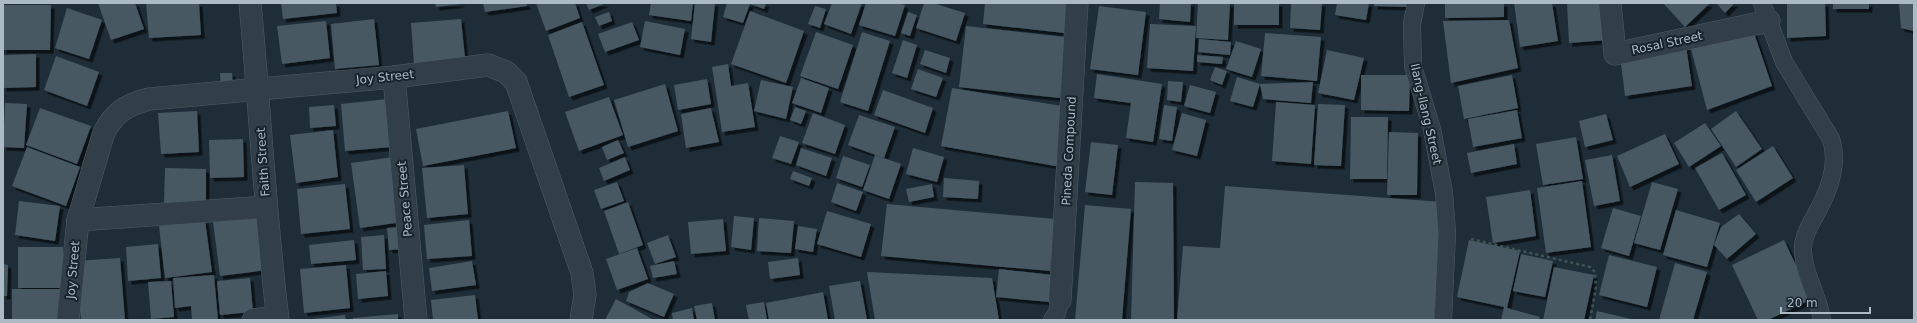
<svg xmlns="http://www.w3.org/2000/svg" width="1917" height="323" font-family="'DejaVu Sans',sans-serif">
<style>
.building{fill:#465864;filter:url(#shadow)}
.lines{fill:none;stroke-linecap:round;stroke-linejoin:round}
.service-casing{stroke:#4f5d66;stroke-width:18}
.pedestrian-casing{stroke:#4f5d66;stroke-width:23}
.minor-casing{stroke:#4f5d66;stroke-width:23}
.path{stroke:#3e5554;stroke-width:2.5;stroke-dasharray:3 3;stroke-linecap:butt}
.service{stroke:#323f48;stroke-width:17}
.pedestrian{stroke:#323f48;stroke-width:22}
.minor{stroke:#323f48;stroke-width:22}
.labels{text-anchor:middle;stroke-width:4;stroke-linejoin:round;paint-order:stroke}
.street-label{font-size:12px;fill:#abbac5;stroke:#17242c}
</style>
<defs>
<filter id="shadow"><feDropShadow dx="3.5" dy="3.5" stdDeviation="0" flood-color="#0009"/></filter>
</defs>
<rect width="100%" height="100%" fill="#1e2d38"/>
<g class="building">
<polygon points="98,3 135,3 144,29 111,40"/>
<polygon points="146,3 199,3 201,35 149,38"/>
<polygon points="281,3 336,3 337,13 283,19"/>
<polygon points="435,3 461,3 461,4 436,7"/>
<polygon points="483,3 526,3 527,6 485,12"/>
<polygon points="536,3 575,3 580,18 546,31"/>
<polygon points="586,3 606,3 589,10"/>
<polygon points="651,3 693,3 691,21 649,15"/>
<polygon points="695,3 715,3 711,42 691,39"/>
<polygon points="727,3 766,3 764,9 750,4 743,23 723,17"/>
<polygon points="832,3 862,3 851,34 824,24"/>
<polygon points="866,3 898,3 905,5 895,36 859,25"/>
<polygon points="924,3 933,3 965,13 956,41 916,28"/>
<polygon points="985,3 1067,3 1064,33 983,24"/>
<polygon points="1160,3 1191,3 1190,22 1159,19"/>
<polygon points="1198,3 1230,3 1228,40 1196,38"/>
<rect x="1234" y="3" width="45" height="22"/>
<polygon points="1291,3 1322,3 1320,30 1290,28"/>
<polygon points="1337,3 1369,3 1366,20 1335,15"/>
<polygon points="1374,3 1406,3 1406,7 1374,6"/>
<polygon points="1445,3 1504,3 1504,17 1445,18"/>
<polygon points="1514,3 1552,3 1558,41 1520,47"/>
<polygon points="1567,3 1607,3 1609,40 1569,43"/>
<polygon points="1663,3 1708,3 1709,4 1685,27"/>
<polygon points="1716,3 1735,3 1725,13"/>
<polygon points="1787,3 1825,3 1826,36 1787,38"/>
<rect x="1833" y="3" width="36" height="6"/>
<polygon points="1899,3 1914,3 1914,31 1901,28"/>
<polygon points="3,5 51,5 50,50 3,50"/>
<polygon points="815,6 826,9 820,28 808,24"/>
<polygon points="1099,6 1146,12 1138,75 1090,69"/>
<polygon points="67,8 102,20 89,59 55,48"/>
<polygon points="750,11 804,31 786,83 731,64"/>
<polygon points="609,12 612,21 599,26 595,17"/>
<polygon points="908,12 917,15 910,36 901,33"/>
<polygon points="374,19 379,65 335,69 331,24"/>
<polygon points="461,19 465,58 414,64 411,23"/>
<polygon points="1509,20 1518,68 1451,83 1443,21"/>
<polygon points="326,21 330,58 282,64 277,26"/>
<polygon points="645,21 685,29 680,55 640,47"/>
<polygon points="582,22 604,85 569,97 548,35"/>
<polygon points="632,22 639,40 605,52 598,34"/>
<polygon points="1150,24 1196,26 1193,71 1147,68"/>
<polygon points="966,26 1066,37 1060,98 959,87"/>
<polygon points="1753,30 1772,86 1707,110 1690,45"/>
<polygon points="816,32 853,45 838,89 800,76"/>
<polygon points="862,32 890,41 868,111 840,102"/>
<polygon points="1265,33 1321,37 1317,81 1261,76"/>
<polygon points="1199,39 1231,42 1230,55 1198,52"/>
<polygon points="903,40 917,45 907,78 892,73"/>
<polygon points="1236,41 1261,49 1252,77 1226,69"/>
<polygon points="1686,46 1692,86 1625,96 1620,55"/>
<polygon points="925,50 950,58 946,73 920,64"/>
<polygon points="1327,50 1364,58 1354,100 1318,93"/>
<polygon points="36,54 36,87 3,88 3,55"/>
<polygon points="1197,55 1223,57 1222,64 1197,62"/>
<polygon points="56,56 99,72 87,106 44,90"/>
<polygon points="728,64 731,86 748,83 755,127 722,132 712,67"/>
<polygon points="1215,67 1227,71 1222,85 1210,80"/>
<polygon points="918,69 943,78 936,97 911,89"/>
<polygon points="220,73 232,73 233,90 221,90"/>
<polygon points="1097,74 1162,84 1153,142 1126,138 1131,103 1094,98"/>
<polygon points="1361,75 1410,75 1409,111 1361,110"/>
<polygon points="1512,75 1518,108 1464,119 1458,86"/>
<polygon points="1237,77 1260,84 1253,107 1230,101"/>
<polygon points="801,78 829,88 821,113 792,103"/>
<polygon points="707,79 711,104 678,110 674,85"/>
<polygon points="761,80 793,87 786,119 754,111"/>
<polygon points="1168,81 1183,82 1181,102 1167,100"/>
<polygon points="1313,82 1311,103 1263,99 1260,84"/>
<polygon points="665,84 678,131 628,147 614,100"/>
<polygon points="1190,85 1216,92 1210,113 1184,106"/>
<polygon points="952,88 1062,106 1061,167 941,146"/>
<polygon points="883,90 933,108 925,133 874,115"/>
<polygon points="609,97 623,135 579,151 565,112"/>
<polygon points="388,99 392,147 345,151 341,104"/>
<polygon points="1276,102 1315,105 1311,164 1272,161"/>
<polygon points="5,103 27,104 24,148 3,147"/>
<polygon points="1318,104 1345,105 1341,166 1314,165"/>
<polygon points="334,105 336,126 310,128 309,107"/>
<polygon points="1164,105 1177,107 1172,141 1159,139"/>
<polygon points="795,107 806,111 801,124 790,120"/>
<polygon points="40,108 91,126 77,164 26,145"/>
<polygon points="711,108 719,142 686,148 681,114"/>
<polygon points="1517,110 1522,138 1473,147 1468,119"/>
<polygon points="197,111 199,152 161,154 158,113"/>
<polygon points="508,111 516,148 423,166 416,129"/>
<polygon points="1736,111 1762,149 1736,167 1711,129"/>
<polygon points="813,113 845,125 835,154 802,143"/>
<polygon points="1182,113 1206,120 1197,156 1172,150"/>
<polygon points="1606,114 1613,140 1585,147 1579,121"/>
<polygon points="859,115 895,127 884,158 848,145"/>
<polygon points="1351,117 1388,117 1387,179 1350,179"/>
<polygon points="1705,123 1721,146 1689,167 1674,143"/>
<polygon points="333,130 338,177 296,183 290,135"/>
<polygon points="1389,132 1418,133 1417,195 1387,195"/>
<polygon points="1665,134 1679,164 1630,187 1617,156"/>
<polygon points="780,136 799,142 791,164 772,158"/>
<polygon points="1576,137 1583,179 1543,185 1536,144"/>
<polygon points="243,139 244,177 210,178 209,140"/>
<polygon points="618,140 624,153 607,160 602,147"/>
<polygon points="1091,142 1118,145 1112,195 1085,192"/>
<polygon points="1514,144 1517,164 1471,173 1467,153"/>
<polygon points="1773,146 1793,178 1756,202 1736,170"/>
<polygon points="27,147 80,167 66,206 12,186"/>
<polygon points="801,148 832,158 826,176 796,165"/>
<polygon points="913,148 944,157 937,182 906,174"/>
<polygon points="1722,153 1746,195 1719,210 1695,168"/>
<polygon points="875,155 901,164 889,199 863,190"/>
<polygon points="1612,155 1620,201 1594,206 1585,160"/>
<polygon points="843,156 870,165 862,187 836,178"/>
<polygon points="394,157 403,222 360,228 351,163"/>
<polygon points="625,157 630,170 604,181 599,168"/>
<polygon points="464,165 468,214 427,218 422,168"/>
<polygon points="165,168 206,169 206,203 164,203"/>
<polygon points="793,171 812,178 809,186 790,179"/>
<polygon points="944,178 979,181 978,199 943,197"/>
<polygon points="1582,181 1591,247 1546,253 1537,188"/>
<polygon points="617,182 624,201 601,209 594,190"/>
<polygon points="1135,182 1173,183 1174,320 1131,320"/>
<polygon points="1652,182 1678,189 1660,250 1634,243"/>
<polygon points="837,183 863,192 856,211 831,202"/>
<polygon points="345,184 350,229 301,234 297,189"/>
<polygon points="932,184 934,197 909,202 906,189"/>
<polygon points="1225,186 1443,202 1434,320 1177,320 1183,246 1220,248"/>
<polygon points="1530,190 1536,236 1493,243 1486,197"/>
<polygon points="19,201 60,206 55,241 15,235"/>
<polygon points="628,202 643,245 619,254 604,211"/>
<polygon points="887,204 1055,219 1050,271 881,256"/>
<polygon points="1085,205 1131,209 1122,320 1075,320"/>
<polygon points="1613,208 1641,216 1629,256 1601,248"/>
<polygon points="1676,210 1720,223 1707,267 1663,255"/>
<polygon points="827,211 871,224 861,257 817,244"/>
<polygon points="1739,214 1756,234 1727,259 1714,245 1721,227"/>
<polygon points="259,216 267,270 220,276 213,222"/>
<polygon points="734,216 754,218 751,250 731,247"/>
<polygon points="759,218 794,221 791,253 757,251"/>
<polygon points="723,219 726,251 691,254 688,222"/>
<polygon points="205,220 212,272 165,278 159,226"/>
<polygon points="469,220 472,256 427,259 424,225"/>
<polygon points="798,226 817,229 813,252 795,249"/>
<polygon points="402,227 405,249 389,250 387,228"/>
<polygon points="384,235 386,269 363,270 361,237"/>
<polygon points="668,235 676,257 655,264 647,243"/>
<polygon points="354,240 356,260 311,264 309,245"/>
<polygon points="1469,240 1520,251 1507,308 1540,317 1539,320 1501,320 1504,307 1457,297"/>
<polygon points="1784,240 1812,299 1768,320 1758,320 1732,265"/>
<polygon points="158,244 161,278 128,281 126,247"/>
<rect x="18" y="247" width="45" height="41"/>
<polygon points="637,248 648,279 617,290 606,259"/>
<polygon points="1521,254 1553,261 1545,297 1513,291"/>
<polygon points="1609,255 1657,267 1647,307 1599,295"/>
<polygon points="120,258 125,320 81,320 76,261"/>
<polygon points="798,258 800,275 770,279 768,262"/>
<polygon points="472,261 476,285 432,291 429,268"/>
<polygon points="674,261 677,274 653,278 650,266"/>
<polygon points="1675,263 1707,272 1693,320 1659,320"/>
<polygon points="3,264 8,265 7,296 3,296"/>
<polygon points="346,265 350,308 304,313 300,269"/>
<polygon points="1554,267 1594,275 1584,320 1543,320"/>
<polygon points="999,269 1052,275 1050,302 996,297"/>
<polygon points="386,271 388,296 358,299 356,274"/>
<polygon points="867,272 992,278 999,320 875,320"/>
<polygon points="214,275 218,320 192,320 191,306 175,308 173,278"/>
<polygon points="250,278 253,312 220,315 217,281"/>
<polygon points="171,281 174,317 151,319 148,282"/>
<polygon points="860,281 867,320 835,320 829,286"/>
<polygon points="648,283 674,294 664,317 626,301 629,292"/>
<rect x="12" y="289" width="48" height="31"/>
<polygon points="823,292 828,320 769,320 766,303"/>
<polygon points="475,295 478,320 433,320 431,300"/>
<polygon points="616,299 654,320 605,320"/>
<polygon points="764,302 767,320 749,320 746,305"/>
<polygon points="712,303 715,320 697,320 694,306"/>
<polygon points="692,308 694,320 673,320 672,313"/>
<polygon points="1597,311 1631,319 1631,320 1595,320"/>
<polygon points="398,314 398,320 353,320 353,318"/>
<polygon points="345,315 346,320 313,320 313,319"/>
</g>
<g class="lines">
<g class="service-casing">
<g id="service">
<polyline points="1416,3 1412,24 1413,66 1432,129 1444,193 1447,233 1443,320"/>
<path d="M 1762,3 L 1784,62 L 1831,139 C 1839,164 1830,189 1817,212 C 1811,224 1803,235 1803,249 C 1803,274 1819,296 1822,320"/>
<polyline points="1052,320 1057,313 1060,300"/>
</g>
</g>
<g class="pedestrian-casing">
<polyline id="pedestrian" points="1610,3 1615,54 1769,21"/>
</g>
<g class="minor-casing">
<g id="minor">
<path d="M 250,3 C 260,109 265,215 278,320"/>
<polyline points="394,77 416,320"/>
<polyline points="78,220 266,207"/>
<polyline points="1060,300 1077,3"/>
<path d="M 68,320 L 78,220 L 103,135 C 113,113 126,105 149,99 L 394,77 L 488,65 L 506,72 L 516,82 L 582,273 L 585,295 L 581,320"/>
<polyline points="253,320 277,317"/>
</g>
</g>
<polyline class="path" points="1471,239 1590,267 1595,272 1596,287 1590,320"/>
<use href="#service" class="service"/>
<use href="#pedestrian" class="pedestrian"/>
<use href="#minor" class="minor"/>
</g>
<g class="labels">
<g class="street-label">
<text transform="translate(1667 43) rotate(-12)" y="4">Rosal Street</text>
<text transform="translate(385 77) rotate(-6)" y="4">Joy Street</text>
<text transform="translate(1426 114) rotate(77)" y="4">Ilang-Ilang Street</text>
<text transform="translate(1069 151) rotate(-87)" y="4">Pineda Compound</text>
<text transform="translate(263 162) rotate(-94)" y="4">Faith Street</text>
<text transform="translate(405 199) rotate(-95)" y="4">Peace Street</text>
<text transform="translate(73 270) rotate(-85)" y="4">Joy Street</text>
</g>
</g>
<rect width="1917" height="323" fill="none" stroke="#abbac5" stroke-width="8"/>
<path d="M1781 307v6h89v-6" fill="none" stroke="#abbac5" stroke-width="2"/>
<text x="1787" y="307" font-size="12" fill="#abbac5" stroke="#17242c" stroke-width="3" paint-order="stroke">20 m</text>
</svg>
